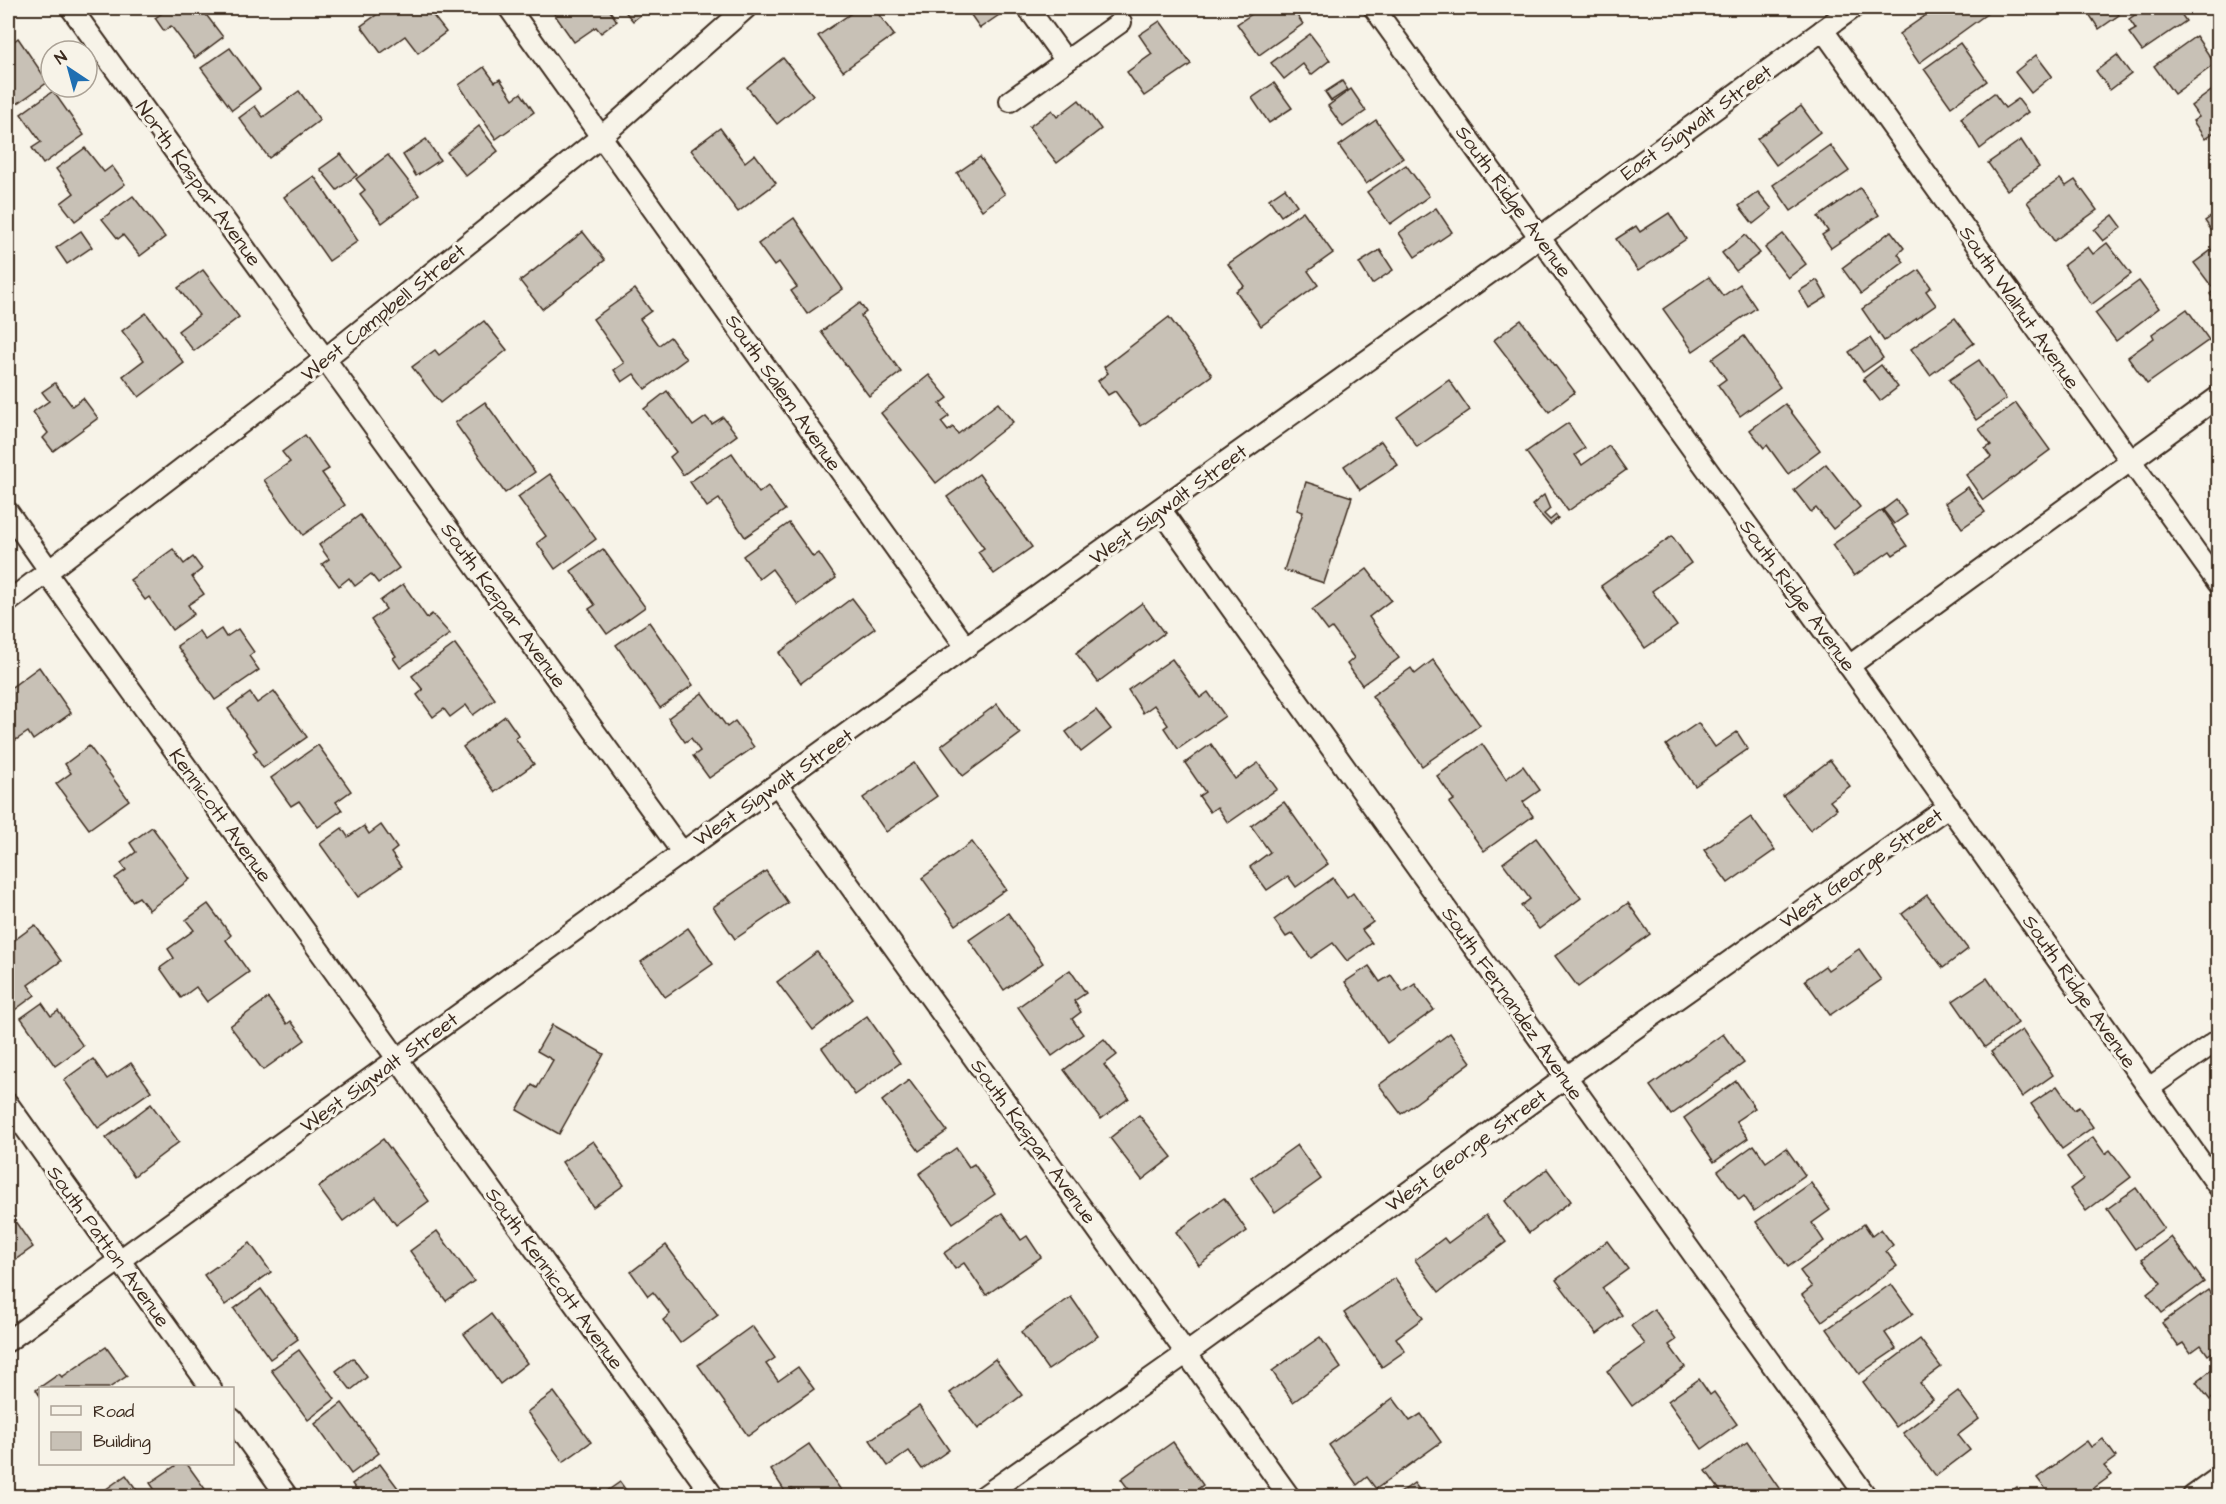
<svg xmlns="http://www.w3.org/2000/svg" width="2226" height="1504" font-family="'Architects Daughter',sans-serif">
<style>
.building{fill:#c8c1b6;stroke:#3b2a1e;stroke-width:1.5}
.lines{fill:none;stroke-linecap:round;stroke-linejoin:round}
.street-casing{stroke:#3b2a1e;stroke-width:24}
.street{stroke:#f7f3e8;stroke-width:20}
.labels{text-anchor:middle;stroke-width:6;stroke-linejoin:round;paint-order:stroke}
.street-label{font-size:20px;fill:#3b2a1e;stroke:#f7f3e8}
</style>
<rect width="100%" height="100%" fill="#f7f3e8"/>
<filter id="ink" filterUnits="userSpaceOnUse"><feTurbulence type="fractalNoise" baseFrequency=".0167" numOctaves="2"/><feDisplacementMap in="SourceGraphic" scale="12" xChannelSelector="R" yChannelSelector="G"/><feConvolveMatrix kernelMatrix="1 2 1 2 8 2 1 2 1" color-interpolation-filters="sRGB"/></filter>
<g filter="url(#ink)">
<g class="building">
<polygon points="170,8 201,8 223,37 195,58 171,26 164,31 155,18"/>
<polygon points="386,8 427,8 446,32 418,53 405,36 381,53 361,26"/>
<polygon points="550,8 608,8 617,21 601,33 596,27 574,42"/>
<polygon points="622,8 649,8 633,21"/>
<polygon points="859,8 874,8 894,35 843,71 818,36"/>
<polygon points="966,8 1002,8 1005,11 980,28"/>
<polygon points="1261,8 1292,8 1303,24 1259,55 1237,24"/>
<polygon points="1945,8 1983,8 1988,13 1919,63 1899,34 1932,11 1935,15"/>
<polygon points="2099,8 2114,8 2119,15 2099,29 2089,14"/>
<polygon points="2145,8 2177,8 2186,21 2142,51 2129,33 2136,29 2129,19"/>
<polygon points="1160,21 1191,64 1144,96 1127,72 1152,54 1139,35"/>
<polygon points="1310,34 1330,60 1311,75 1303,64 1284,79 1271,63"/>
<polygon points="2196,36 2215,64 2174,94 2154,66"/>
<polygon points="18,38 48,82 14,106 8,96 8,46"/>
<polygon points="1960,43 1987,81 1951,107 1924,69"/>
<polygon points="230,48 260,89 232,110 201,68"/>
<polygon points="2036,55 2052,76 2031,93 2015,72"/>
<polygon points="2117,55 2131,74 2110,90 2096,71"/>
<polygon points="783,58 813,95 777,124 747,87"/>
<polygon points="484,67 495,82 500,79 513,99 521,93 534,112 496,139 459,85"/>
<polygon points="1342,81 1348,90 1331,101 1325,92"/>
<polygon points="1274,83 1292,108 1269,123 1252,98"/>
<polygon points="2218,86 2218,129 2205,139 2193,121 2199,117 2191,106"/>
<polygon points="1351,89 1366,111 1343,127 1328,106"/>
<polygon points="53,91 84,135 43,164 32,148 41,142 21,114"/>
<polygon points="299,91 320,120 269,158 239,118 255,106 263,117"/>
<polygon points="1994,93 2005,108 2018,99 2028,112 1980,149 1961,118"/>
<polygon points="1079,100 1101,129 1057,163 1029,127 1052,110 1057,117"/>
<polygon points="1801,106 1820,132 1776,165 1757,139"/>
<polygon points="1376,120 1403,158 1366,184 1339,146"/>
<polygon points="479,126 498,151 466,176 447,152"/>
<polygon points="720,128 745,162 755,154 776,183 738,212 691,150"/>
<polygon points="426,139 440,160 416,176 403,155"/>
<polygon points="2021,140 2039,167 2007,190 1988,163"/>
<polygon points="1830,145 1849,171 1791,211 1773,185"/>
<polygon points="85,148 104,172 112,166 125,184 75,221 61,203 74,193 56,169"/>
<polygon points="341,154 357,175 337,190 320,169"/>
<polygon points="388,155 419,195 382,223 360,194 365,190 356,179"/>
<polygon points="980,157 1005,194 982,210 957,173"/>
<polygon points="1406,165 1429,196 1390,224 1367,192"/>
<polygon points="314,176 358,241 329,261 284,197"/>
<polygon points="2060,179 2066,186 2075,180 2097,210 2054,241 2027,202"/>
<polygon points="1285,188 1297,205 1281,216 1269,199"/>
<polygon points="1860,188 1879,215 1831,248 1822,235 1828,231 1818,217"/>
<polygon points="1758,192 1772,209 1753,224 1739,206"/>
<polygon points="133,196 165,237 140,256 123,235 118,239 102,219"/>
<polygon points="1436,208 1452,232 1415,257 1399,233"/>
<polygon points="1303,211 1333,253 1308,271 1318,285 1261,326 1236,291 1244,286 1228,264"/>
<polygon points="2218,212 2218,240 2205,221"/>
<polygon points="1669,213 1686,239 1638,271 1616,239 1636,226 1640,232"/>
<polygon points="2113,215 2122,227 2103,241 2094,230"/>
<polygon points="794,218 843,289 807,314 791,291 797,287 779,262 774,266 758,244"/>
<polygon points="81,231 92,247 67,264 56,248"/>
<polygon points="1891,231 1904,248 1898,254 1904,262 1861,294 1842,268"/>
<polygon points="583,232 605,260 542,309 520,281"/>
<polygon points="1783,234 1806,264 1788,278 1765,248"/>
<polygon points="1745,235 1760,253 1736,271 1722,253"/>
<polygon points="2107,243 2131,274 2091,305 2064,265 2088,247 2093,254"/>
<polygon points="2217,246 2218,282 2212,287 2194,263"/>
<polygon points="1380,250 1393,270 1372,284 1359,263"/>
<polygon points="203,270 239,317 194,351 178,331 199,315 178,288"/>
<polygon points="1919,270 1931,287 1926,291 1936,305 1884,341 1862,309"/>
<polygon points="1709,277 1723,296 1740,284 1756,308 1693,351 1663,309"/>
<polygon points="1817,280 1827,297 1809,308 1799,291"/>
<polygon points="2139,281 2159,308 2116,341 2095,313"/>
<polygon points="2218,287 2218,306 2210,294"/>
<polygon points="635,289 651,311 640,319 659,345 670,337 686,359 645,389 634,374 622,382 614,370 624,363 593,319"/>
<polygon points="860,303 866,312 861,316 901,372 869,396 821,332"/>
<polygon points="2187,309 2209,340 2147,384 2128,357 2154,338 2152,334"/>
<polygon points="146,313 184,363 139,397 123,376 144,360 122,331"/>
<polygon points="1169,317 1212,375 1141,426 1115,391 1108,395 1098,381 1108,373 1104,367"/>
<polygon points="1955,318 1974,343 1930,375 1911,349"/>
<polygon points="1521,320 1575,392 1549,412 1494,340"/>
<polygon points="484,321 507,350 440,403 412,367 435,350 439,355"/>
<polygon points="1744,336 1780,387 1740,416 1718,385 1726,379 1712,359"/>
<polygon points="1870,338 1883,358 1863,372 1849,352"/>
<polygon points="1979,360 2006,399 1976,420 1949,380"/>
<polygon points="1881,365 1898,387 1880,401 1863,379"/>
<polygon points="929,375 948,398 940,404 949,416 941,422 948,431 953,427 958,434 998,403 1013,422 936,483 881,413"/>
<polygon points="1449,380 1470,410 1417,447 1397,417"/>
<polygon points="55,383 72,406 83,398 98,418 53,451 43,438 48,433 33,412 49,401 42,392"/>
<polygon points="667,391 693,426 706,417 712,424 723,417 737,435 683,475 670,457 676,452 644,409"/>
<polygon points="485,402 535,472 505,493 455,423"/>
<polygon points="2016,403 2050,450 1983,500 1966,475 1991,457 1985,449 1991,445 1979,429"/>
<polygon points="1785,404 1820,450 1788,474 1767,445 1764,448 1750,430"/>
<polygon points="1568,423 1585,448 1575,455 1582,465 1609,446 1626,470 1568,511 1526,452"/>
<polygon points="305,435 329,469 322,473 345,505 303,535 264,480 290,462 282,452"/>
<polygon points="1381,441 1398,465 1360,490 1344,466"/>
<polygon points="732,453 759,493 768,486 785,510 745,537 719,499 707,507 690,482"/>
<polygon points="1826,464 1860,507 1833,529 1816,508 1811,512 1794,490"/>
<polygon points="550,474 596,539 555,569 537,543 546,536 518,497"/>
<polygon points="979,474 1032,547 994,574 978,552 984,548 947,497"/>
<polygon points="1306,482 1352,497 1324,583 1284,570 1303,512 1297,510"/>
<polygon points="1968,487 1985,512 1962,528 1945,503"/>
<polygon points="1544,495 1550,509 1544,514 1550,520 1556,515 1558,518 1550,525 1532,505"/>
<polygon points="1896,500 1907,515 1894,524 1883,510"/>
<polygon points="1882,510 1907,546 1893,555 1890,551 1854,576 1832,545"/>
<polygon points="360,515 399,568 378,583 371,574 355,586 349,578 339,586 322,564 329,559 319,545"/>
<polygon points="789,523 813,557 819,553 836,578 798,605 772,569 759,579 743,556"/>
<polygon points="1672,536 1691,563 1652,591 1677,626 1645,648 1601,586"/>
<polygon points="173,549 184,564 193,557 202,569 192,577 204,594 188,605 194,614 172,630 149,597 145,600 130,580"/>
<polygon points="603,549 645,607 607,634 589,609 595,605 571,571"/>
<polygon points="1367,569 1391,600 1369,617 1399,658 1362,685 1347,664 1354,658 1332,628 1328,631 1312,610"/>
<polygon points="403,584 427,618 432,614 450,634 400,668 393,658 396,656 371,620 386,609 380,601"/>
<polygon points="852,598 875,628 801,683 779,653"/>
<polygon points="1142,603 1164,633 1098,682 1076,653"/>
<polygon points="649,622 693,685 660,708 616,645"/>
<polygon points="221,629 226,637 238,629 254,652 249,656 259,670 215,700 177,646 199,631 205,640"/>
<polygon points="455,644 495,699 473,715 466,705 450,717 444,709 433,717 417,695 423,690 412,676"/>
<polygon points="1172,659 1200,698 1208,692 1225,716 1178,749 1164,728 1168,725 1154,705 1143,713 1128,690"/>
<polygon points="1433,660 1480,725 1422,766 1372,696 1411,668 1415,674"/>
<polygon points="39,667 71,713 33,740 28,732 16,740 8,727 8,690"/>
<polygon points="274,691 307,737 263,768 253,753 257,750 228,709 250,693 257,703"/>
<polygon points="702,693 727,727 735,721 754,747 709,778 693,756 700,751 691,738 685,742 668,718"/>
<polygon points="997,704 1020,734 963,776 941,746"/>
<polygon points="1096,710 1111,729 1081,752 1066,732"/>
<polygon points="505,716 519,736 515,738 534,764 495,792 463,747"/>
<polygon points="1698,723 1715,747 1737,732 1748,749 1695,786 1666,745"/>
<polygon points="1211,744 1235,779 1258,763 1277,789 1228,823 1217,807 1210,812 1199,796 1205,792 1185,763"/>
<polygon points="1482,744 1506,779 1523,766 1540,790 1523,802 1533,816 1484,851 1449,803 1454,800 1437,776"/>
<polygon points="318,745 351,791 336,802 342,810 318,827 299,801 291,806 271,778"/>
<polygon points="89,746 129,800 89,829 56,784 71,773 65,764"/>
<polygon points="1830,760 1850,786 1830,801 1837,809 1810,830 1783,796"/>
<polygon points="914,763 937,796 886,832 863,798"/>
<polygon points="1284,802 1328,864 1296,887 1288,876 1267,890 1250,867 1270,852 1251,826"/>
<polygon points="1751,817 1775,850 1728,883 1704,850"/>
<polygon points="381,825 397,848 391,853 401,867 358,897 320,844 342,828 348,837 364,826 369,834"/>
<polygon points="152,827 190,879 149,910 139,897 132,901 115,878 126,870 121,863 136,852 130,843"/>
<polygon points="1536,838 1581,898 1539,929 1521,906 1530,899 1503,863"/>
<polygon points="972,842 1006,889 956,925 922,878"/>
<polygon points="766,871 788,903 735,939 713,907"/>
<polygon points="1333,878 1347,898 1353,893 1373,922 1362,930 1372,943 1347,961 1333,943 1311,958 1293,933 1286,937 1274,920"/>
<polygon points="1927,895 1968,949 1943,968 1902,914"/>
<polygon points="1628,903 1650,934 1578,987 1555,956"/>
<polygon points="208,904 231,935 226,940 249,972 207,1002 196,987 181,998 160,968 174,958 168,949 194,930 186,920"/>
<polygon points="1008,913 1043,963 1004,990 969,940"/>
<polygon points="35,925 61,961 28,985 35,995 12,1012 8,1006 8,945"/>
<polygon points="688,928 713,964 665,997 641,962"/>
<polygon points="1859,949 1881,980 1830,1015 1805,980 1825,966 1828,970"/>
<polygon points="817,952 853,999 813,1030 777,982"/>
<polygon points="1369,966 1380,982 1391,975 1403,992 1415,984 1434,1010 1387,1043 1345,982"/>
<polygon points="1070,970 1086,993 1074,1001 1081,1012 1072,1019 1083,1034 1052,1056 1018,1007"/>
<polygon points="1987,978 2018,1023 1985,1047 1953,1001"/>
<polygon points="268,998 287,1024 291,1021 305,1040 263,1070 230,1026"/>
<polygon points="42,1003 51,1016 58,1011 83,1046 55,1066 21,1018"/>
<polygon points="867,1016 900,1063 855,1095 822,1048"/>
<polygon points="552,1025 604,1054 559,1134 517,1110 532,1085 537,1088 553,1060 537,1051"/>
<polygon points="2022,1030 2053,1075 2022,1097 1991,1052"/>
<polygon points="1450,1033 1471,1062 1401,1114 1379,1085"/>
<polygon points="1723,1034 1744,1063 1671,1115 1650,1086"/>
<polygon points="1104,1039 1117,1055 1104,1065 1129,1098 1101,1119 1064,1070"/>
<polygon points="93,1059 107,1079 131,1063 151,1091 98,1128 64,1080"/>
<polygon points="909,1080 947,1131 919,1151 882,1101"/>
<polygon points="1736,1081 1755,1108 1736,1121 1748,1138 1714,1162 1684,1118"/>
<polygon points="2057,1086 2074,1110 2079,1107 2093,1127 2062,1149 2031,1104"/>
<polygon points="151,1104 179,1142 134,1176 106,1138"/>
<polygon points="1139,1115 1172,1157 1142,1180 1110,1138"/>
<polygon points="2093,1137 2105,1154 2110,1150 2131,1177 2086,1211 2070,1189 2083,1179 2067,1157"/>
<polygon points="383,1139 429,1201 396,1225 376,1197 343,1221 318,1187"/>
<polygon points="593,1141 624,1185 593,1207 562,1162"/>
<polygon points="1297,1145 1321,1179 1275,1212 1251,1178"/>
<polygon points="1754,1145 1766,1162 1786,1148 1805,1175 1754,1211 1744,1196 1739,1200 1718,1171"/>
<polygon points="956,1148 969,1167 974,1164 995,1194 953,1223 919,1174"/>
<polygon points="1547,1169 1571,1201 1529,1233 1505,1201"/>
<polygon points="1811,1183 1830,1210 1812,1223 1824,1241 1788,1267 1756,1222"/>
<polygon points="2136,1188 2164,1228 2135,1249 2107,1209"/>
<polygon points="1224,1198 1247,1231 1199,1265 1176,1232"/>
<polygon points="1002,1213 1021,1240 1027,1236 1041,1257 986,1295 964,1263 955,1269 944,1253"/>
<polygon points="10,1214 33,1247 8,1265 8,1216"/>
<polygon points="1486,1215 1506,1242 1439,1292 1415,1260 1444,1238 1448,1243"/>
<polygon points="1864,1224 1872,1236 1881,1229 1893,1245 1886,1251 1897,1266 1822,1321 1802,1295 1812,1287 1800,1271"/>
<polygon points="437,1231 474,1281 446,1301 410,1251"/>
<polygon points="2171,1237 2204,1282 2162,1313 2147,1294 2161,1283 2142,1259"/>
<polygon points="1607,1241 1628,1269 1602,1288 1622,1315 1597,1334 1556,1280"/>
<polygon points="250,1243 271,1272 225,1305 204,1275"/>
<polygon points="666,1245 718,1315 680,1343 663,1320 670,1314 653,1292 648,1296 631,1272"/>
<polygon points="1395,1278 1423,1318 1396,1338 1405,1351 1382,1367 1344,1313"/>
<polygon points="1891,1284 1913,1314 1885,1333 1896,1349 1859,1374 1827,1329"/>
<polygon points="261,1289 298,1339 270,1359 234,1309"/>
<polygon points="2208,1290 2218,1305 2218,1348 2208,1355 2201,1345 2190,1353 2183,1343 2178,1346 2162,1323"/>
<polygon points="1071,1297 1098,1336 1048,1370 1021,1332"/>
<polygon points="1654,1309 1676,1340 1669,1345 1685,1367 1632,1406 1607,1371 1645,1344 1631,1326"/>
<polygon points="491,1314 527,1363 500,1384 464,1334"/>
<polygon points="752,1326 775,1358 766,1364 778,1381 798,1367 814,1389 748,1436 698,1365"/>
<polygon points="1320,1337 1341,1368 1293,1402 1272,1371"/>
<polygon points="1920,1339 1941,1367 1920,1383 1933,1399 1896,1427 1863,1382"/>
<polygon points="106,1347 127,1376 109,1388 40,1388 40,1396 36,1390 59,1374 62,1377"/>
<polygon points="299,1350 335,1399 308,1420 271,1370"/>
<polygon points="353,1358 367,1377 351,1390 336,1371"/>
<polygon points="995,1359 1022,1395 978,1429 950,1393"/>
<polygon points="2218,1365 2218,1394 2210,1400 2196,1382"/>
<polygon points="1699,1379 1710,1395 1714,1392 1737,1424 1702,1449 1668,1401"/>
<polygon points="1958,1391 1979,1419 1958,1435 1970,1450 1936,1476 1903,1433"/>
<polygon points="554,1392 591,1442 563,1462 527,1412"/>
<polygon points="1393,1398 1410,1421 1421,1414 1441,1442 1376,1489 1367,1477 1357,1485 1329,1445"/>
<polygon points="342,1403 379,1453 351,1474 315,1424"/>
<polygon points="919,1406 949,1450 922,1469 909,1451 888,1466 870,1440"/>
<polygon points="2103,1439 2116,1457 2104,1466 2112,1475 2083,1496 2051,1496 2037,1478 2087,1441 2091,1447"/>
<polygon points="1173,1442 1203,1485 1191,1494 1192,1496 1134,1496 1121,1479"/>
<polygon points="1747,1442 1781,1491 1774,1496 1724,1496 1706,1471"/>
<polygon points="809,1444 845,1496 797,1496 792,1489 786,1493 771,1470"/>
<polygon points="178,1464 187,1464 205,1489 194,1496 159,1496 150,1483"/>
<polygon points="380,1464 404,1496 361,1496 352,1484"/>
<polygon points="126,1475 141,1496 106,1496 102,1492"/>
<polygon points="620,1482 630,1496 600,1496"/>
<polygon points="1414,1483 1424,1496 1396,1496"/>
<polygon points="2017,1487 2024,1496 2004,1496"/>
</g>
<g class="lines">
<g class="street-casing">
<g id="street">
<polyline points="71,8 682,852"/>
<polyline points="509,8 966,647"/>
<polyline points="1028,8 1066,61"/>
<polyline points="1374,8 1849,666 2218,1186"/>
<polyline points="1823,30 2218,583"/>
<polyline points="1010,101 1121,22"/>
<polyline points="1161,510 1866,1496"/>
<polyline points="8,512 49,570 48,575 713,1496"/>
<polyline points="8,602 326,358 602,136 746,8"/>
<polyline points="1849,666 2218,397"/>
<polyline points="778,786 1289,1496"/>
<polyline points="2149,1088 2218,1040"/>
<polyline points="8,1104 211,1388"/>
<polyline points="8,1341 966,647 1540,237 1853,8"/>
<polyline points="232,1419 287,1496"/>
<polyline points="984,1496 1187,1353 1565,1078 1949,806"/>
<polyline points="2193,1496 2218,1478"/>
</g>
</g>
<use href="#street" class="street"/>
</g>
</g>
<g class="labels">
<g class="street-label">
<text transform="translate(1696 122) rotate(-36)" y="7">East Sigwalt Street</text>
<text transform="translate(199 183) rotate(54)" y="7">North Kaspar Avenue</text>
<text transform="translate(1514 201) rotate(54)" y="7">South Ridge Avenue</text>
<text transform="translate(2020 307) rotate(55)" y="7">South Walnut Avenue</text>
<text transform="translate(383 312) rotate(-39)" y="7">West Campbell Street</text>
<text transform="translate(784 392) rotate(55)" y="7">South Salem Avenue</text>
<text transform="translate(1168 504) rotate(-36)" y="7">West Sigwalt Street</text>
<text transform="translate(1798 595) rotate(54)" y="7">South Ridge Avenue</text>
<text transform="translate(504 605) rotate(54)" y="7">South Kaspar Avenue</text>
<text transform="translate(773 787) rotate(-35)" y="7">West Sigwalt Street</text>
<text transform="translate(221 815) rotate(54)" y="7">Kennicott Avenue</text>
<text transform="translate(1861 868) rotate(-35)" y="7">West George Street</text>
<text transform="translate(2080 991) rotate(55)" y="7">South Ridge Avenue</text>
<text transform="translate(1513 1003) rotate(55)" y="7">South Fernandez Avenue</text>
<text transform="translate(379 1072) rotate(-36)" y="7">West Sigwalt Street</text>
<text transform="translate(1034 1141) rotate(54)" y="7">South Kaspar Avenue</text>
<text transform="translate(1466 1150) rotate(-36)" y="7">West George Street</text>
<text transform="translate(109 1246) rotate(54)" y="7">South Patton Avenue</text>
<text transform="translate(555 1278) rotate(54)" y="7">South Kennicott Avenue</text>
</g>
</g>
<rect width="2226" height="1504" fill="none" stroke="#f7f3e8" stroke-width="30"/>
<rect x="15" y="15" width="2196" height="1474" fill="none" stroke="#3b2a1e" stroke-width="2" filter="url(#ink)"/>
<rect x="39" y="1387" width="195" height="78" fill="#f7f3e8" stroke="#aca397" stroke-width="1.5"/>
<rect x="51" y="1406" width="30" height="9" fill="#f7f3e8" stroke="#aca397" stroke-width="1.5"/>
<text x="93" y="1417" font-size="18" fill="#3b2a1e">Road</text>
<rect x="51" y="1432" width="30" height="18" fill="#c8c1b6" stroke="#aca397" stroke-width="1.5"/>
<text x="93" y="1447" font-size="18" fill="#3b2a1e">Building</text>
<g transform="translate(69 69) rotate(324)"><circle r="28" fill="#f7f3e8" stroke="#aca397" stroke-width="1.5"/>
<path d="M0-4.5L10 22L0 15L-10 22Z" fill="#1f6fb2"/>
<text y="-9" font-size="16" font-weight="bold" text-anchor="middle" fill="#3b2a1e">N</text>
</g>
</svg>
